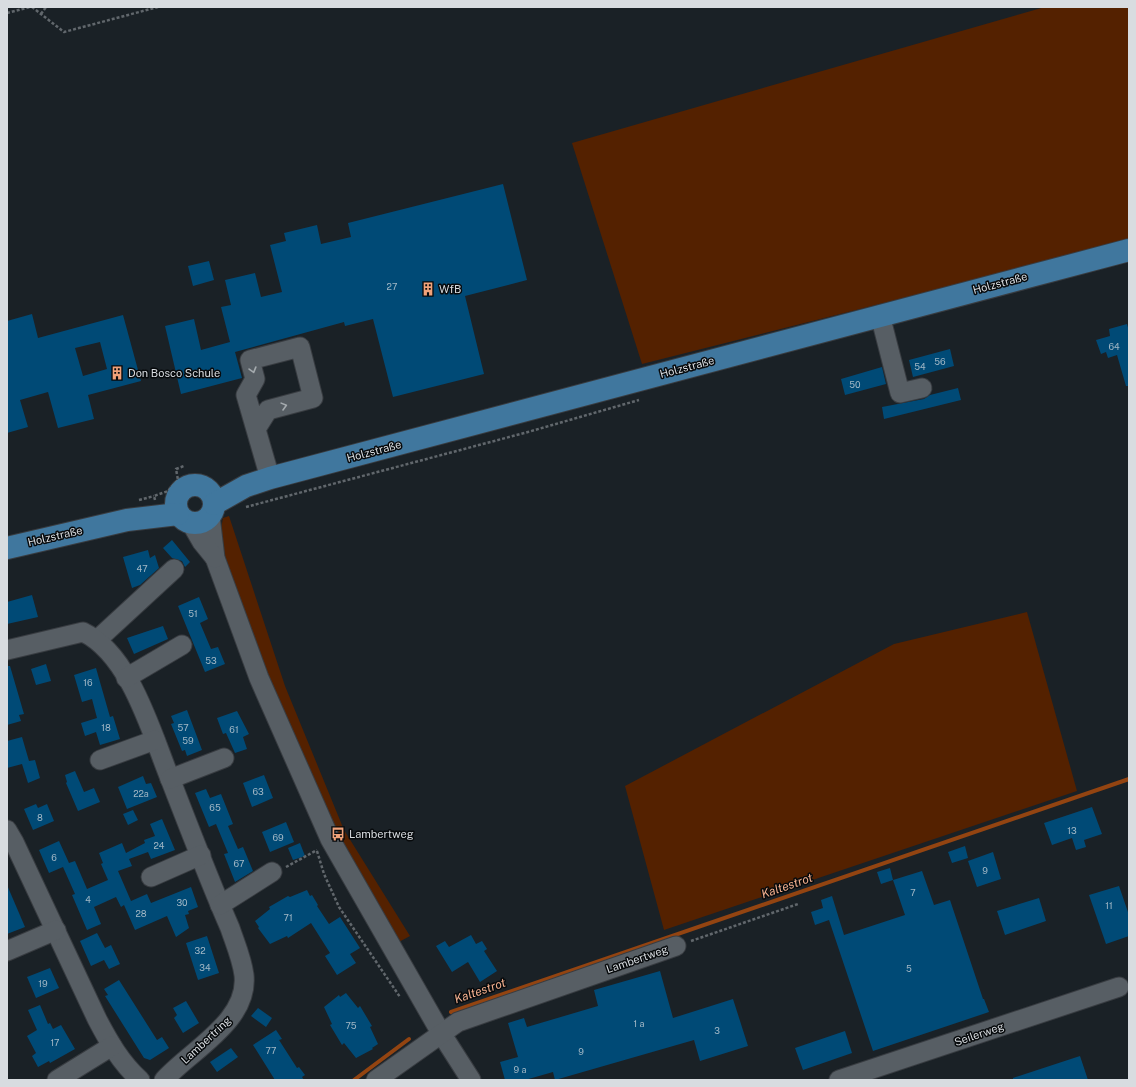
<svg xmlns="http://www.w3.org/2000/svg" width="1136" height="1087" font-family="'Public Sans',sans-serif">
<rect width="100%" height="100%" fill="#1a2126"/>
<g fill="#542100">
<path d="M 1045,7 L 1129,7 L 1129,241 L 642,364 L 572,143 Z"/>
<path d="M 229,516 L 285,686 L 344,830 L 410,936 L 397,943 L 334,834 L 273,690 L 219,540 L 223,518 Z"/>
<path d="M 1027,612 L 1077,791 L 664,930 L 625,786 L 894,644 Z"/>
</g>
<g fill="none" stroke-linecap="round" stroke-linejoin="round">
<g stroke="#934411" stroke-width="4">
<path d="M 451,1012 L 1129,779"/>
<path d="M 354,1080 L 409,1039"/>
</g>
</g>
<g fill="#004a76" fill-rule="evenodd">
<path d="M 503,184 L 527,280 L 465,296 L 484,374 L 393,397 L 373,319 L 345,326 L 344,322 L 235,352 L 242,378 L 181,394 L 165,326 L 194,319 L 201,350 L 230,342 L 221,307 L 231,305 L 225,280 L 255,273 L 261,297 L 282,292 L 270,245 L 286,241 L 284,233 L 317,225 L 321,244 L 351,237 L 348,223 Z"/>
<path d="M 209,261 L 214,280 L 193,286 L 188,266 Z"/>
<path d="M 32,314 L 38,338 L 123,315 L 141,381 L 88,395 L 94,419 L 58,428 L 48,392 L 20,400 L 28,427 L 7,433 L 7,321 ZM 100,342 L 107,369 L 83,376 L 75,348 Z"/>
<path d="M 1127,324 L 1129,331 L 1129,386 L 1126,386 L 1117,355 L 1108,358 L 1106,352 L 1101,354 L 1096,340 L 1110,336 L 1109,329 Z"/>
<path d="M 950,349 L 954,366 L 913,377 L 909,360 Z"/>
<path d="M 882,367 L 886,384 L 845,395 L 841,379 Z"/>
<path d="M 958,388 L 961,400 L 884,419 L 882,407 L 924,399 L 930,395 Z"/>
<path d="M 172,540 L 190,562 L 185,567 L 182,561 L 172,558 L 163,548 Z"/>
<path d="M 148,550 L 150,558 L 155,555 L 159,568 L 140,585 L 132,588 L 123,557 Z"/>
<path d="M 32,595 L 38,617 L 7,624 L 7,602 Z"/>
<path d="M 199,597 L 208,619 L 200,623 L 211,649 L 218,647 L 225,664 L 205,672 L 178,606 Z"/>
<path d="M 163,626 L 168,639 L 134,654 L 127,638 Z"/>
<path d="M 46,664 L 51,681 L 36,685 L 31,669 Z"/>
<path d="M 7,666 L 10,666 L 24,714 L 19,715 L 21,721 L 7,725 Z"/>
<path d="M 96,668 L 110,717 L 113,716 L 120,739 L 100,745 L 96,732 L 85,736 L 81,723 L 97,718 L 92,699 L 82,702 L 74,675 Z"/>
<path d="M 187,710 L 202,750 L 187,756 L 185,750 L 182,751 L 171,724 L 174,723 L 171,716 Z"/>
<path d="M 237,711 L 249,734 L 243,737 L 247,749 L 235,753 L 226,733 L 223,734 L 217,718 Z"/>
<path d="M 22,737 L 29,761 L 35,760 L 40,778 L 28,783 L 22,764 L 7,768 L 7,741 Z"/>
<path d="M 75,771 L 84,792 L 94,788 L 100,802 L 78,811 L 66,783 L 67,782 L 65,775 Z"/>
<path d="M 264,775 L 273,798 L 252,807 L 243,783 Z"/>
<path d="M 143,776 L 146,784 L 151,783 L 157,797 L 127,809 L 118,787 Z"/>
<path d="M 206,789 L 210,798 L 221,794 L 233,824 L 228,826 L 238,849 L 243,847 L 253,871 L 235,882 L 224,854 L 228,853 L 216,824 L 209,827 L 195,793 Z"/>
<path d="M 36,804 L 38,808 L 47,804 L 54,821 L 33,830 L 24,809 Z"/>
<path d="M 1092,807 L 1102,834 L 1084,840 L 1086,847 L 1076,850 L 1072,838 L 1052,845 L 1044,823 Z"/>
<path d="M 133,810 L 138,820 L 128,825 L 123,814 Z"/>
<path d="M 162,819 L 175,850 L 151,859 L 148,852 L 129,859 L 132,866 L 118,871 L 131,901 L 147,894 L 151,903 L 191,887 L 198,907 L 188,911 L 189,914 L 185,915 L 189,928 L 176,937 L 167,916 L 135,930 L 124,905 L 121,907 L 116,897 L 94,907 L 101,924 L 87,930 L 72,895 L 75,894 L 63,867 L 49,873 L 39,850 L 59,841 L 69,863 L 75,861 L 87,889 L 108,880 L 101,864 L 103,863 L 99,853 L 122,843 L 126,853 L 145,843 L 144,840 L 155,836 L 150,824 Z"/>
<path d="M 286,822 L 294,842 L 270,852 L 262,832 Z"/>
<path d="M 300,843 L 305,856 L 293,860 L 288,848 Z"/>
<path d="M 965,846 L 968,858 L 952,863 L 948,852 Z"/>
<path d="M 993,852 L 1001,879 L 977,887 L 968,861 Z"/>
<path d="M 890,868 L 893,880 L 881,884 L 877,872 Z"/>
<path d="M 922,871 L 934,905 L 950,900 L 983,999 L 984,999 L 989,1012 L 873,1051 L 829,920 L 815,925 L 811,912 L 823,908 L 821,900 L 832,896 L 844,935 L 905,915 L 893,880 Z"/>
<path d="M 7,885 L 25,927 L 7,934 Z"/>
<path d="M 1119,886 L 1129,915 L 1129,936 L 1106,944 L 1089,895 Z"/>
<path d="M 307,890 L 310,896 L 312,895 L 318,905 L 317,906 L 329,924 L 340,917 L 360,948 L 350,954 L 356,963 L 337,975 L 325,956 L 330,953 L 311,923 L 288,938 L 287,936 L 270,944 L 258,928 L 259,927 L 255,921 L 270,909 L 269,907 L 288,896 L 290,897 Z"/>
<path d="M 1039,898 L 1046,921 L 1005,935 L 997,911 Z"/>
<path d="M 97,933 L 105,948 L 111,945 L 120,964 L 109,969 L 104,960 L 91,966 L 80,941 Z"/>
<path d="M 471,935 L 476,944 L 482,941 L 487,949 L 484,951 L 497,971 L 480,982 L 468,962 L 452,972 L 436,946 L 445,941 L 449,947 Z"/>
<path d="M 207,936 L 219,973 L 198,980 L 186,943 Z"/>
<path d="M 50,968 L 59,988 L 36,998 L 27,977 Z"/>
<path d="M 660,971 L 673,1018 L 733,999 L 748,1046 L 700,1061 L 694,1040 L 555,1080 L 553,1072 L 525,1080 L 505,1080 L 500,1062 L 518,1057 L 508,1023 L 524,1018 L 527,1027 L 598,1006 L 594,990 Z"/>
<path d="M 119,980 L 157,1040 L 162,1037 L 169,1048 L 150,1060 L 144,1058 L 105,996 L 108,995 L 104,989 Z"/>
<path d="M 346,993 L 358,1008 L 360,1006 L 372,1026 L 370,1027 L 378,1044 L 372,1048 L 373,1049 L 356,1058 L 344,1043 L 342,1045 L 330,1025 L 332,1024 L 324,1007 L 339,995 L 340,997 Z"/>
<path d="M 186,1001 L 199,1023 L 183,1033 L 174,1018 L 177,1015 L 173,1008 Z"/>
<path d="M 40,1005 L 48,1024 L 50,1023 L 53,1029 L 61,1025 L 75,1049 L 50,1063 L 49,1061 L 38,1067 L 32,1056 L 36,1053 L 27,1036 L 37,1030 L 28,1010 Z"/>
<path d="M 258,1008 L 272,1018 L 266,1027 L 251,1016 Z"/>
<path d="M 276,1030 L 282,1039 L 279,1040 L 297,1068 L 299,1067 L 305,1075 L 302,1077 L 304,1080 L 275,1080 L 253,1045 Z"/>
<path d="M 845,1031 L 852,1053 L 803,1070 L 795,1048 Z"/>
<path d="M 231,1048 L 238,1057 L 217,1072 L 210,1062 Z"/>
<path d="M 1080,1056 L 1088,1080 L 1013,1080 L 1013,1078 Z"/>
</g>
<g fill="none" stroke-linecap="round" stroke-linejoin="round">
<g stroke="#383c41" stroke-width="21">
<g id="minor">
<path d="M 880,315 L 900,393 L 922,388"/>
<path d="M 256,429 L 268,410 L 313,398 L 300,347 L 250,360 L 255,379 L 246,395 L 270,478"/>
<path d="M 210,516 L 215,558 L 259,678 L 330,839 L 441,1033 L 471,1080"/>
<path d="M 191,523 L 202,542 L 215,558"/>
<path d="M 97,640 L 174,569"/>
<path d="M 7,650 L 83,632 C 131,655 152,735 171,781 C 190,830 209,880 230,928 C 235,943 242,959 244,975 C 249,1021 191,1050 164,1080"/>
<path d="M 126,678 L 182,645"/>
<path d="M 100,760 L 155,740"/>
<path d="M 170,779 L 224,758"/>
<path d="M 7,830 L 14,842 L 97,1019 C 109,1042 121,1063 140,1080"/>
<path d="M 151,877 L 201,855"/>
<path d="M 220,905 L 272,872"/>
<path d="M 7,951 L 56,930"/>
<path d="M 57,1080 L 112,1046"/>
<path d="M 376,1080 L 458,1022 L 676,946"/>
<path d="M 839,1080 L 1119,987"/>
</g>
</g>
<g stroke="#383c41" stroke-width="24">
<g id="major">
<circle cx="195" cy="504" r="19"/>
<path d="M 214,504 L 246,486 L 270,478 L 1129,250"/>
<path d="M 7,548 L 127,520 L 178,514"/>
</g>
</g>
<g stroke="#61676c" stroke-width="2.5" stroke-dasharray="3 2" stroke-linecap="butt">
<path d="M 32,7 L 64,32 L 158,7"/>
<path d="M 7,13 L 30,7"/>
<path d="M 41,14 L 46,7"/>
<path d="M 139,500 L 154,496"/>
<path d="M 155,500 L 154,496 L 168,491 L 178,480 L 176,469 L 184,466"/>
<path d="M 246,507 L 528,432 L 639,400"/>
<path d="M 317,851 L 324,874 L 339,907 L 400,997"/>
<path d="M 286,867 L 317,850"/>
<path d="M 691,941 L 798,904"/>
</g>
<use href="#minor" stroke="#575e64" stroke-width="19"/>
<use href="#major" stroke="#40779e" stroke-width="22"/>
</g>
<defs><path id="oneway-chevron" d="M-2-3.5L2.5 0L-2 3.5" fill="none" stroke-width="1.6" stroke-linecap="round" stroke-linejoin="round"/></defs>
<g stroke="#a4aaae">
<use href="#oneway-chevron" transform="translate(253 370) rotate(74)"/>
<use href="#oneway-chevron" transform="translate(284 406) rotate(-15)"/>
</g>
<defs>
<g id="building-bare" transform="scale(1.08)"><path d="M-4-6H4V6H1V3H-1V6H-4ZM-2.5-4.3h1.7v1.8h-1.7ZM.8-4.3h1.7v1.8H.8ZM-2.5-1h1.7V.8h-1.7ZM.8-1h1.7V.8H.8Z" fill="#f0a27a" stroke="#070a0c" stroke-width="2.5" paint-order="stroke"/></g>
<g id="bus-bare" transform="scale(1.08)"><path d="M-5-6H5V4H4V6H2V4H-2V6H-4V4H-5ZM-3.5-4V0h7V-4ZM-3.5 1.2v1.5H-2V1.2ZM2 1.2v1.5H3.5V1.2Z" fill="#f0a27a" stroke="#070a0c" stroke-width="2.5" paint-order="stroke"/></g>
</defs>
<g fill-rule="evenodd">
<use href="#building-bare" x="428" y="289"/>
<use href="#building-bare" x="117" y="373"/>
<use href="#bus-bare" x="338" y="834"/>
</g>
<g text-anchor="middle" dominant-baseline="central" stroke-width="3" stroke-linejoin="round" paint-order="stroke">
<g font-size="9" fill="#a2b8c6">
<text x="392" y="286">27</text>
<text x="1114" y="346">64</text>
<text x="940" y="361">56</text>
<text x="920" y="366">54</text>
<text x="855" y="384">50</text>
<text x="142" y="568">47</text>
<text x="193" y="613">51</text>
<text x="211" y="660">53</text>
<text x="88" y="682">16</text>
<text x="106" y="727">18</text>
<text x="183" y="727">57</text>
<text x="234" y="729">61</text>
<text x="188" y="740">59</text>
<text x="258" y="791">63</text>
<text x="141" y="793">22a</text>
<text x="215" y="807">65</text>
<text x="40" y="817">8</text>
<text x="1072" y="830">13</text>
<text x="278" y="837">69</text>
<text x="159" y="845">24</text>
<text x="54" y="857">6</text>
<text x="239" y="863">67</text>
<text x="985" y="870">9</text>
<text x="913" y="892">7</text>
<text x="88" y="899">4</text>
<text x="182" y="902">30</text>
<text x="1109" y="905">11</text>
<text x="141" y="913">28</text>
<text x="288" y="917">71</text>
<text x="200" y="950">32</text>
<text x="205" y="967">34</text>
<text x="909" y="968">5</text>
<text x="43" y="983">19</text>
<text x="639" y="1023">1 a</text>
<text x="351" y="1025">75</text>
<text x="717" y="1030">3</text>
<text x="55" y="1042">17</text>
<text x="271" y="1050">77</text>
<text x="581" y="1051">9</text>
<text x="520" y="1069">9 a</text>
</g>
<g font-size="11" fill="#d8dce0" stroke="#070a0c">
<text transform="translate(1000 283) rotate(-15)">Holzstraße</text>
<text transform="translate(687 367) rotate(-15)">Holzstraße</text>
<text transform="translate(374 451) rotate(-15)">Holzstraße</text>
<text transform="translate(55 536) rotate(-13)">Holzstraße</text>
<text transform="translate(637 959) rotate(-19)">Lambertweg</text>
<text transform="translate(979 1034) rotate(-19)">Seilerweg</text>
<text transform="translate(206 1040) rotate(-43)">Lambertring</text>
</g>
<g font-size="11" fill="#d8dce0" stroke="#070a0c" text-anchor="start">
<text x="439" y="289">WfB</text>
<text x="128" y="373">Don Bosco Schule</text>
<text x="349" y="834">Lambertweg</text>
</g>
<g font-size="12" font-style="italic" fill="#f2af8e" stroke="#070a0c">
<text transform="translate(787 886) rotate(-19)">Kaltestrot</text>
<text transform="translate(480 991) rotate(-19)">Kaltestrot</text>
</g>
</g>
<rect width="1136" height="1087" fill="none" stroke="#d8dce0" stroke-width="16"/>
</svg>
